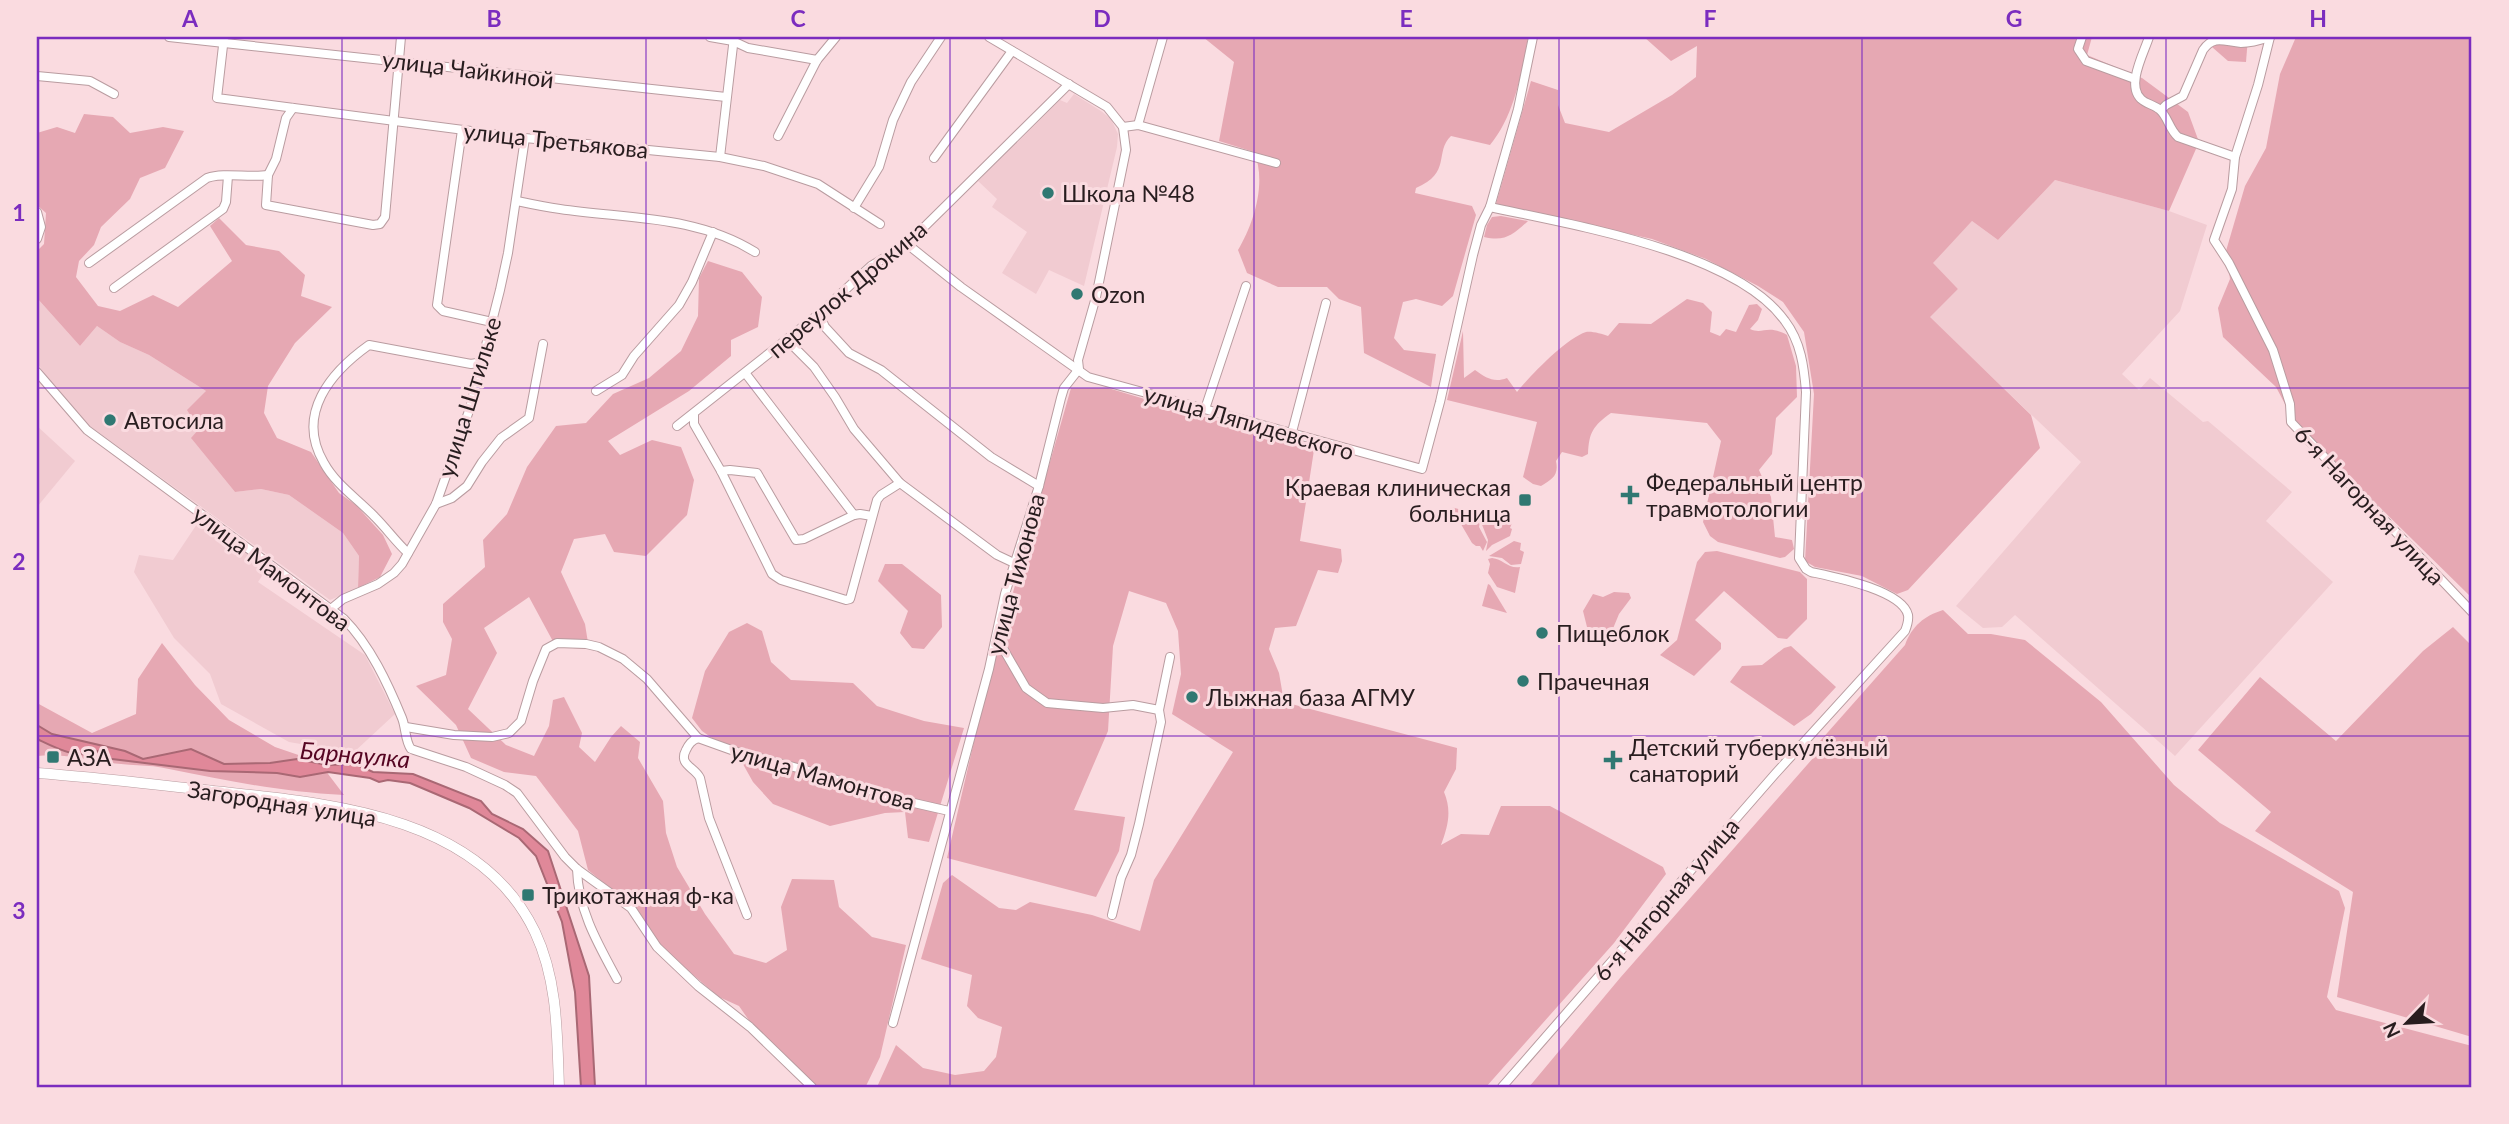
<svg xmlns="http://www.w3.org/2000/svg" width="2509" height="1124" font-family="Lato,sans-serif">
<rect width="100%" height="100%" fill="#fadbe0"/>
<g fill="#f1cbd1">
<path d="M 1074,94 L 1101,111 L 1111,119 L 1118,134 L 1117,147 L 1084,286 L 1049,270 L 1036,294 L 1002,273 L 1027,232 L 992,207 L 997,199 L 978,181 L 1060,100 L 1067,103 Z"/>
<path d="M 2055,180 L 2169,211 L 2207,225 L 2180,311 L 2122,374 L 2139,390 L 2150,378 L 2203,422 L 2208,421 L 2292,492 L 2266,521 L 2333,582 L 2175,756 L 2015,615 L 2002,627 L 1983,628 L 1956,606 L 2081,462 L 1929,317 L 1958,289 L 1932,263 L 1972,221 L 1998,240 Z"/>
<path d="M 37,298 L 80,346 L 97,326 L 120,342 L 149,355 L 206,391 L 199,429 L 192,439 L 235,492 L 261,489 L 289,495 L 343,533 L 359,556 L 358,588 L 330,600 L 76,416 L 37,363 Z"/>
<path d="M 37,426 L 75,461 L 37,507 Z"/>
<path d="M 199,521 L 268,567 L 258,582 L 365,655 L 395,714 L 353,753 L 289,742 L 221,704 L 210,674 L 174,638 L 134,572 L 139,555 L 173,560 Z"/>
</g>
<g fill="#e6a8b3">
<path d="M 1203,37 L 1528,37 C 1522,73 1514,116 1490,145 L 1451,136 C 1434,152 1452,173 1416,188 L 1415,193 L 1472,206 L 1476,215 L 1453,296 L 1442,306 L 1416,299 L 1403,302 L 1394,338 L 1404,350 L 1436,354 L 1431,387 L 1364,353 L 1361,307 L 1339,299 L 1327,287 L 1278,287 L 1247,273 L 1238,250 C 1254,223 1267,182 1254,152 L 1219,141 L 1234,62 Z"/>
<path d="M 1644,37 L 2092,37 L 2087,55 L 2142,78 L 2188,112 L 2199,142 L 2169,211 L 2055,180 L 1998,240 L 1972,221 L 1933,263 L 1958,289 L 1930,317 L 2031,415 L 2040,448 L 1908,590 L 1897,594 L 1862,576 L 1815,567 L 1805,561 L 1814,394 L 1804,332 L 1783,302 L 1758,286 L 1706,259 L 1652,239 L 1496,204 L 1531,81 L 1558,90 L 1558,105 L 1565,123 L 1609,132 L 1672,95 L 1696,77 L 1697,46 L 1671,61 Z"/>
<path d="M 2213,37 L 2248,37 L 2246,62 L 2228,61 L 2212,47 Z"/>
<path d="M 2296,37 L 2472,37 L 2472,598 L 2296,425 L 2276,387 L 2223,337 L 2218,308 L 2230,279 L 2226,251 L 2245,186 L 2266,148 L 2280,74 Z"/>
<path d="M 84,114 L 113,117 L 130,133 L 163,127 L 184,131 L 165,168 L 140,178 L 130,199 L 101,227 L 94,245 L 79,261 L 76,277 L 98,306 L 120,311 L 153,295 L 178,307 L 232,261 L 210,226 L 219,218 L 246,245 L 279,251 L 305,275 L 301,296 L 332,307 L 295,343 L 268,386 L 264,413 L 277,438 L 311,452 L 339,493 L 356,505 L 383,535 L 392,554 L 380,577 L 358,588 L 359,556 L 343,533 L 289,495 L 261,489 L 235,492 L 191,438 L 199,429 L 187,410 L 206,391 L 149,355 L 120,342 L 97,326 L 80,346 L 37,298 L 37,251 L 44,244 L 46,213 L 37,205 L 37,176 L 39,174 L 37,133 L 57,127 L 75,133 Z"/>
<path d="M 1501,216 L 1528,221 C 1513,235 1505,242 1484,237 L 1487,225 L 1492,217 Z"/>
<path d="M 708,261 L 742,272 L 762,297 L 758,327 L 731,340 L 731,356 L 689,391 L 608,441 L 620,455 L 652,440 L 681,447 L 694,480 L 687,515 L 646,556 L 614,552 L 605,534 L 574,539 L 561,572 L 585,624 L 589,649 L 556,647 L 529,597 L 484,628 L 497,653 L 468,709 L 506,745 L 534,756 L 549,726 L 553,700 L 564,697 L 582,733 L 579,747 L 595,762 L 611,737 L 621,726 L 640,742 L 638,758 L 663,801 L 666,833 L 677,867 L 705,914 L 734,954 L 766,963 L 787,950 L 781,907 L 792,879 L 834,880 L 839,907 L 872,937 L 906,945 L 880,1057 L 866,1086 L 863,1087 L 817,1087 L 753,1026 L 739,1006 L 719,997 L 658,945 L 632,906 L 588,870 L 578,831 L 536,776 L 504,772 L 471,758 L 456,725 L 416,686 L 446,675 L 452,639 L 443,622 L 443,604 L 485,567 L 483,540 L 507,514 L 527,467 L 556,426 L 586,423 L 613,394 L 649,378 L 681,351 L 698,316 L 699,278 Z"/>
<path d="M 1687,299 L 1703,303 L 1712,312 L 1710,332 L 1720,336 L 1726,329 L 1736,332 L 1749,305 L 1757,304 L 1762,309 L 1758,320 L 1750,329 C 1763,335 1767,324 1787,335 L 1796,366 L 1797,397 L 1776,418 L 1772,454 L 1759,470 L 1771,497 L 1775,537 L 1792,540 L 1794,549 L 1785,557 L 1780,558 L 1718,542 L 1710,536 L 1703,522 L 1721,441 L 1707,423 L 1611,413 C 1593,426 1589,432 1588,454 L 1582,457 L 1562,452 L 1556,461 C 1559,476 1552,479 1541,486 L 1533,484 L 1523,477 L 1537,422 L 1447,400 L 1463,331 L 1464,378 L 1475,370 C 1486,378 1494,383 1507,378 L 1517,392 C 1531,375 1565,339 1586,332 C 1592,331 1602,334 1608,336 L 1619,323 L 1651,324 Z"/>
<path d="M 1071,388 L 1108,388 L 1314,450 L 1300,541 L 1341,549 L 1342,561 L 1338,573 L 1318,570 L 1296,626 L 1275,628 L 1269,649 L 1279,673 L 1284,702 L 1457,748 L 1456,769 L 1444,792 C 1452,811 1448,826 1441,845 L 1461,834 L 1489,835 L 1501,806 L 1550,806 L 1663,867 L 1666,874 L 1614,943 L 1486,1087 L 877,1087 L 896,1045 L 923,1068 L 955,1075 L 984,1071 L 996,1057 L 1002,1027 L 978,1018 L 967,1006 L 972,975 L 921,959 L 943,883 L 952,875 L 999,908 L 1016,910 L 1030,902 L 1092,915 L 1140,931 L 1154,880 L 1233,752 L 1172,714 L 1181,674 L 1178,631 L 1166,603 L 1129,591 L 1113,646 L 1108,731 L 1074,810 L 1125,817 L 1119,851 L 1096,897 L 947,858 L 989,677 Z"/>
<path d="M 1451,507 L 1481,515 L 1479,527 L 1487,542 L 1483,551 L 1480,546 L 1476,546 L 1472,543 Z"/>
<path d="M 1486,517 L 1512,523 L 1510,528 L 1512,529 L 1510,536 L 1492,545 L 1486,551 L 1488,540 L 1481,522 L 1483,517 Z"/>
<path d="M 1514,541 L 1521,543 L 1520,550 L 1524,552 L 1521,564 L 1511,565 L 1502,558 L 1489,556 Z"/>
<path d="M 1717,551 L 1800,572 L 1807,579 L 1807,619 L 1787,639 L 1778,638 L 1724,591 L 1695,620 L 1721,643 L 1721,649 L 1694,676 L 1660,655 L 1677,640 L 1697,562 L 1705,552 Z"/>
<path d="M 1492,558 C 1503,559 1508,569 1520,567 L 1515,593 L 1497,587 L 1488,573 L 1490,564 L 1488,559 Z"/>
<path d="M 885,564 L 902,564 L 941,595 L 942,627 L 924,649 L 912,648 L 900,633 L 908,611 L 878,581 Z"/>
<path d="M 1488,584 L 1490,585 L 1507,613 L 1482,606 Z"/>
<path d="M 1614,592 L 1629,593 L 1631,598 L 1619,614 L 1612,631 L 1598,642 L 1588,631 L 1583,611 L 1593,594 L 1603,597 Z"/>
<path d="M 1943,610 L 1968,634 L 1991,634 L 2025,640 L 2101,702 L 2174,785 L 2220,823 L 2339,891 L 2345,908 L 2327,997 L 2336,1010 L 2472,1046 L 2472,1087 L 1529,1087 L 1620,978 L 1814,757 L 1813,749 L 1905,645 C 1912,626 1924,616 1943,610 Z"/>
<path d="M 747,623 L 762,631 L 771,662 L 791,680 L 853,683 L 877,706 L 924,721 L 964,728 L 929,842 L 908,838 L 905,812 L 885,813 L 830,826 L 773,804 L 753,782 L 739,757 L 702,731 L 692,718 L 705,671 L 729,632 Z"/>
<path d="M 2453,627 L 2472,646 L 2472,1037 L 2337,997 L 2353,892 L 2255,831 L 2271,812 L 2198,750 L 2260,677 L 2336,741 L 2423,651 Z"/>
<path d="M 162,643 L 195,685 L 229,720 L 275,747 L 319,762 L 344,795 C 281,792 230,781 169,769 C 149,764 126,766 105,762 C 82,759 61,753 37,756 L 37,703 L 92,733 L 136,714 L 138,679 Z"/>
<path d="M 1791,646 L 1836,687 L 1811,714 L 1794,726 L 1730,682 L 1742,666 L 1762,665 L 1784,648 Z"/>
</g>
<path fill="#e08899" stroke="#a96874" stroke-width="2" d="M 37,725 L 52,734 L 125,751 L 143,759 L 191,749 L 224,764 L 270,763 L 297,759 L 327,765 L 355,764 L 373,772 L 413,774 L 481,801 L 492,814 L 523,829 L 548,851 L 589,976 L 595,1087 L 581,1087 L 575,992 L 562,922 L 536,856 L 519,838 L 469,808 L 410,783 L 388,780 L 379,782 L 370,778 L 328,772 L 300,777 L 277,773 L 210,771 L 104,758 L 98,751 C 77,760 56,748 37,739 Z"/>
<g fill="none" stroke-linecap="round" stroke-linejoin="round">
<g stroke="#b99ca0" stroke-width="10">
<g id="minor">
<path d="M 169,37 L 726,97"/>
<path d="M 224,37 L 217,98 L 525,138 L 720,157 L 764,166 L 818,184 L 880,224"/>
<path d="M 710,37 L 733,41 L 748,48 L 817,60"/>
<path d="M 2082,37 L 2078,49 L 2086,61 L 2135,79"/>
<path d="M 2149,37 C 2144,53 2126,85 2141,99 C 2146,104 2155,105 2160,110 C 2168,117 2169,129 2178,137 L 2235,157"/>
<path d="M 2270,37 L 2258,85 L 2235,157 L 2232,189 L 2214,240 L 2229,263 L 2273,350 L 2290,404 L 2291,422 L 2472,612"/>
<path d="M 37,76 L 90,81 L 114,94"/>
<path d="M 293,108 L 286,118 L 276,159 L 268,175 L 266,205 L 373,225 L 380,224 L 385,217 L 401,37"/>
<path d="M 2161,110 L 2166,105 L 2183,96 L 2203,50 C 2214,34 2225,42 2241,43 C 2251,43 2261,40 2270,37"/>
<path d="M 1138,125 L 1163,37"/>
<path d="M 1123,127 L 1138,125 L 1276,163"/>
<path d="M 462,130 L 437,305 L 443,311 L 492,322"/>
<path d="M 778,136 L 817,60 L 836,37"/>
<path d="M 720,157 L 734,37"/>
<path d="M 934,158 L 1012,51"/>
<path d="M 517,201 C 531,204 545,207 560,209 C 627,219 696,215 755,252"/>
<path d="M 1490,207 C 1572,225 1735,251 1785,321 C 1801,342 1804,367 1806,392 L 1799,558 L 1806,569 L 1811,572 C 1834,577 1902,590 1908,615 C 1909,621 1907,626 1905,631 L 1775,774 L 1502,1087"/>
<path d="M 854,208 L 879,167 L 893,120 L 911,82 L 941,37"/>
<path d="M 37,212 L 41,227 L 37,239"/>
<path d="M 907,244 L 961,287 L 1088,377 L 1422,469 L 1440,402 L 1473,255 L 1481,225 L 1490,207 L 1518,109 L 1533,37"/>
<path d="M 89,263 L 207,178 C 225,172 248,178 268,175"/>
<path d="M 114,288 L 223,209 L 226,202 L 228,176"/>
<path d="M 819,314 L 825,327 L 849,353 L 881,370 L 991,457 L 1039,486"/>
<path d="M 787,340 L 814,367 L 835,397 L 854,429 L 900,483 L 997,555 L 1014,563"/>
<path d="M 37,372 L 87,430 L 344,619 C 370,645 388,684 402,718 C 406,728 405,741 411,749 L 466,767 L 505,785 L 517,793 L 565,857 L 577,869 L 631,908 L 657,947 L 698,986 L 750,1027 L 812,1087"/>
<path d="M 746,374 L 854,515 L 860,514 L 872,516"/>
<path d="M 596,391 L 622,375 L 634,356 L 679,305 L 692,282 L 713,232"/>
<path d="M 1205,409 L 1246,286"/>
<path d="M 694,415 L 694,424 L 721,471 L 772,574 L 781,580 L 846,600 L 850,599 L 877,500 L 881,495 L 900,483"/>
<path d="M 677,426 L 819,314 L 871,266 L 907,244 L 1069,84"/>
<path d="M 1292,432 L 1326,303"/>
<path d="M 721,471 L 730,470 L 757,473 L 796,540 L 804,539 L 854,515"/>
<path d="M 436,504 L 452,498 L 467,486 L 482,462 L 501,438 L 529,418 L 543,344"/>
<path d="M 408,553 C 396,542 387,529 375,517 C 358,499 336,485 324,463 C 295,414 331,372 369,345 L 471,364 L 482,362"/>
<path d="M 332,608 L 343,599 L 378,584 L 394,573 L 402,564 L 436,504 L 470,408 L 500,290 L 508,253 L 525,138"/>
<path d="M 997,638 L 1026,688 L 1047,703 L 1103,708 L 1133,705 L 1159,710"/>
<path d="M 406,727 L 454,735 L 492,737 L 509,733 L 521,721 L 533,681 L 546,649 L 557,643 L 586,644 L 599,647 L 623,659 L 647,679 L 698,738 L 737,752 L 805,770 L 901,800 L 949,811"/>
<path d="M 698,738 C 691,741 689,744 686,750 C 678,765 695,767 700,778 L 709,818 L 747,915"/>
<path d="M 577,869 C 578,910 598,944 617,979"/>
<path d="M 1112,915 L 1121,878 L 1131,855 L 1139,824 L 1161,722 L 1159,710 L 1170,657"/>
<path d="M 893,1023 L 989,669 L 1005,594 L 1039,486 L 1061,398 L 1064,388 L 1079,369 L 1078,360 L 1096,297 L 1126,150 L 1123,127 L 1107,107 L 989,37"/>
</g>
</g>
<g stroke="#b99ca0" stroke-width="11">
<path id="major" d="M 37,773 C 93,777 149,784 205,790 C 321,803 477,811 535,932 C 558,981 557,1034 559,1087"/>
</g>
<use href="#minor" stroke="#fff" stroke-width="8"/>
<use href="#major" stroke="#fff" stroke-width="10"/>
</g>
<path fill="none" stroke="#7b2cbf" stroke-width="2" stroke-opacity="0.55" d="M 342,37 L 342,1087M 646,37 L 646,1087M 950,37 L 950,1087M 1254,37 L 1254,1087M 1559,37 L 1559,1087M 1862,37 L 1862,1087M 2166,37 L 2166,1087M 37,388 L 2472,388M 37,736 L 2472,736"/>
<g fill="#307872" stroke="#fadbe0" stroke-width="2.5">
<circle cx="1048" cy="193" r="7"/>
<circle cx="1077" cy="294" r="7"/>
<circle cx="110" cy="420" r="7"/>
<path d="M1626.5 484.5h7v7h7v7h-7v7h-7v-7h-7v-7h7z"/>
<rect x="1518" y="493" width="14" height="14" rx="3.5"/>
<circle cx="1542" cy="633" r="7"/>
<circle cx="1523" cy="681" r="7"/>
<circle cx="1192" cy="697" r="7"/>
<rect x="46" y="750" width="14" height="14" rx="3.5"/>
<path d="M1609.5 749.5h7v7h7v7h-7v7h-7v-7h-7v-7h7z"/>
<rect x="521" y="888" width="14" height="14" rx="3.5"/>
</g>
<g text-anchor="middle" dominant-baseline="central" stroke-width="6" stroke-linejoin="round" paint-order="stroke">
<g font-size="23" fill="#281d1f" stroke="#fadbe0">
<text transform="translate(468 69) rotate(7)">улица Чайкиной</text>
<text transform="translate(556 140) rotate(6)">улица Третьякова</text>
<text transform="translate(847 289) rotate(-40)">переулок Дрокина</text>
<text transform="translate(469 397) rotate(-73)">улица Штильке</text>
<text transform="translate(1249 422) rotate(16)">улица Ляпидевского</text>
<text transform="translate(2370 505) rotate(47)">6-я Нагорная улица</text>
<text transform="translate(272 568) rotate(37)">улица Мамонтова</text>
<text transform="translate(1015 574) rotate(-75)">улица Тихонова</text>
<text transform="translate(823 776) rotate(16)">улица Мамонтова</text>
<text transform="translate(282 803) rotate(9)">Загородная улица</text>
<text transform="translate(1666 899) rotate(-49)">6-я Нагорная улица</text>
</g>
<g font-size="23" fill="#281d1f" stroke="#fadbe0" text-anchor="start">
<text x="1062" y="193">Школа №48</text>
<text x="1091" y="294">Ozon</text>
<text x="124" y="420">Автосила</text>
<text x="1646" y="482">Федеральный центр<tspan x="1646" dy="26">травмотологии</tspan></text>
<text x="1511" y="487" text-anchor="end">Краевая клиническая<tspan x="1511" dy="26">больница</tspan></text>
<text x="1556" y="633">Пищеблок</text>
<text x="1537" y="681">Прачечная</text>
<text x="1206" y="697">Лыжная база АГМУ</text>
<text x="1629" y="747">Детский туберкулёзный<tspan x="1629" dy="26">санаторий</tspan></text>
<text x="67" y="757">АЗА</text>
<text x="542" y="895">Трикотажная ф-ка</text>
</g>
<g font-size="24" font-style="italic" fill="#560522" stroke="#fadbe0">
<text transform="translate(355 754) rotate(5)">Барнаулка</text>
</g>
</g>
<rect width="2509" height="1124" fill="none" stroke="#fadbe0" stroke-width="77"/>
<g transform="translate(2407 1023) rotate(245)" stroke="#fadbe0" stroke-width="5" paint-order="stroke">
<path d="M0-5L12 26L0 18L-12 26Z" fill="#281d1f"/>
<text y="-10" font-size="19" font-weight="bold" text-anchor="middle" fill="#281d1f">N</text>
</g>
<rect x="38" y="38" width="2432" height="1048" fill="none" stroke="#7b2cbf" stroke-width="2.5"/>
<g font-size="23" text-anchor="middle" font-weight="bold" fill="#7b2cbf">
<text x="190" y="27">A</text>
<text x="494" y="27">B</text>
<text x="798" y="27">C</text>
<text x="1102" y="27">D</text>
<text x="1406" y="27">E</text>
<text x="1710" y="27">F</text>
<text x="2014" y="27">G</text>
<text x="2318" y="27">H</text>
<text x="19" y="221">1</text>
<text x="19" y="570">2</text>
<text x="19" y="919">3</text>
</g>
</svg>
